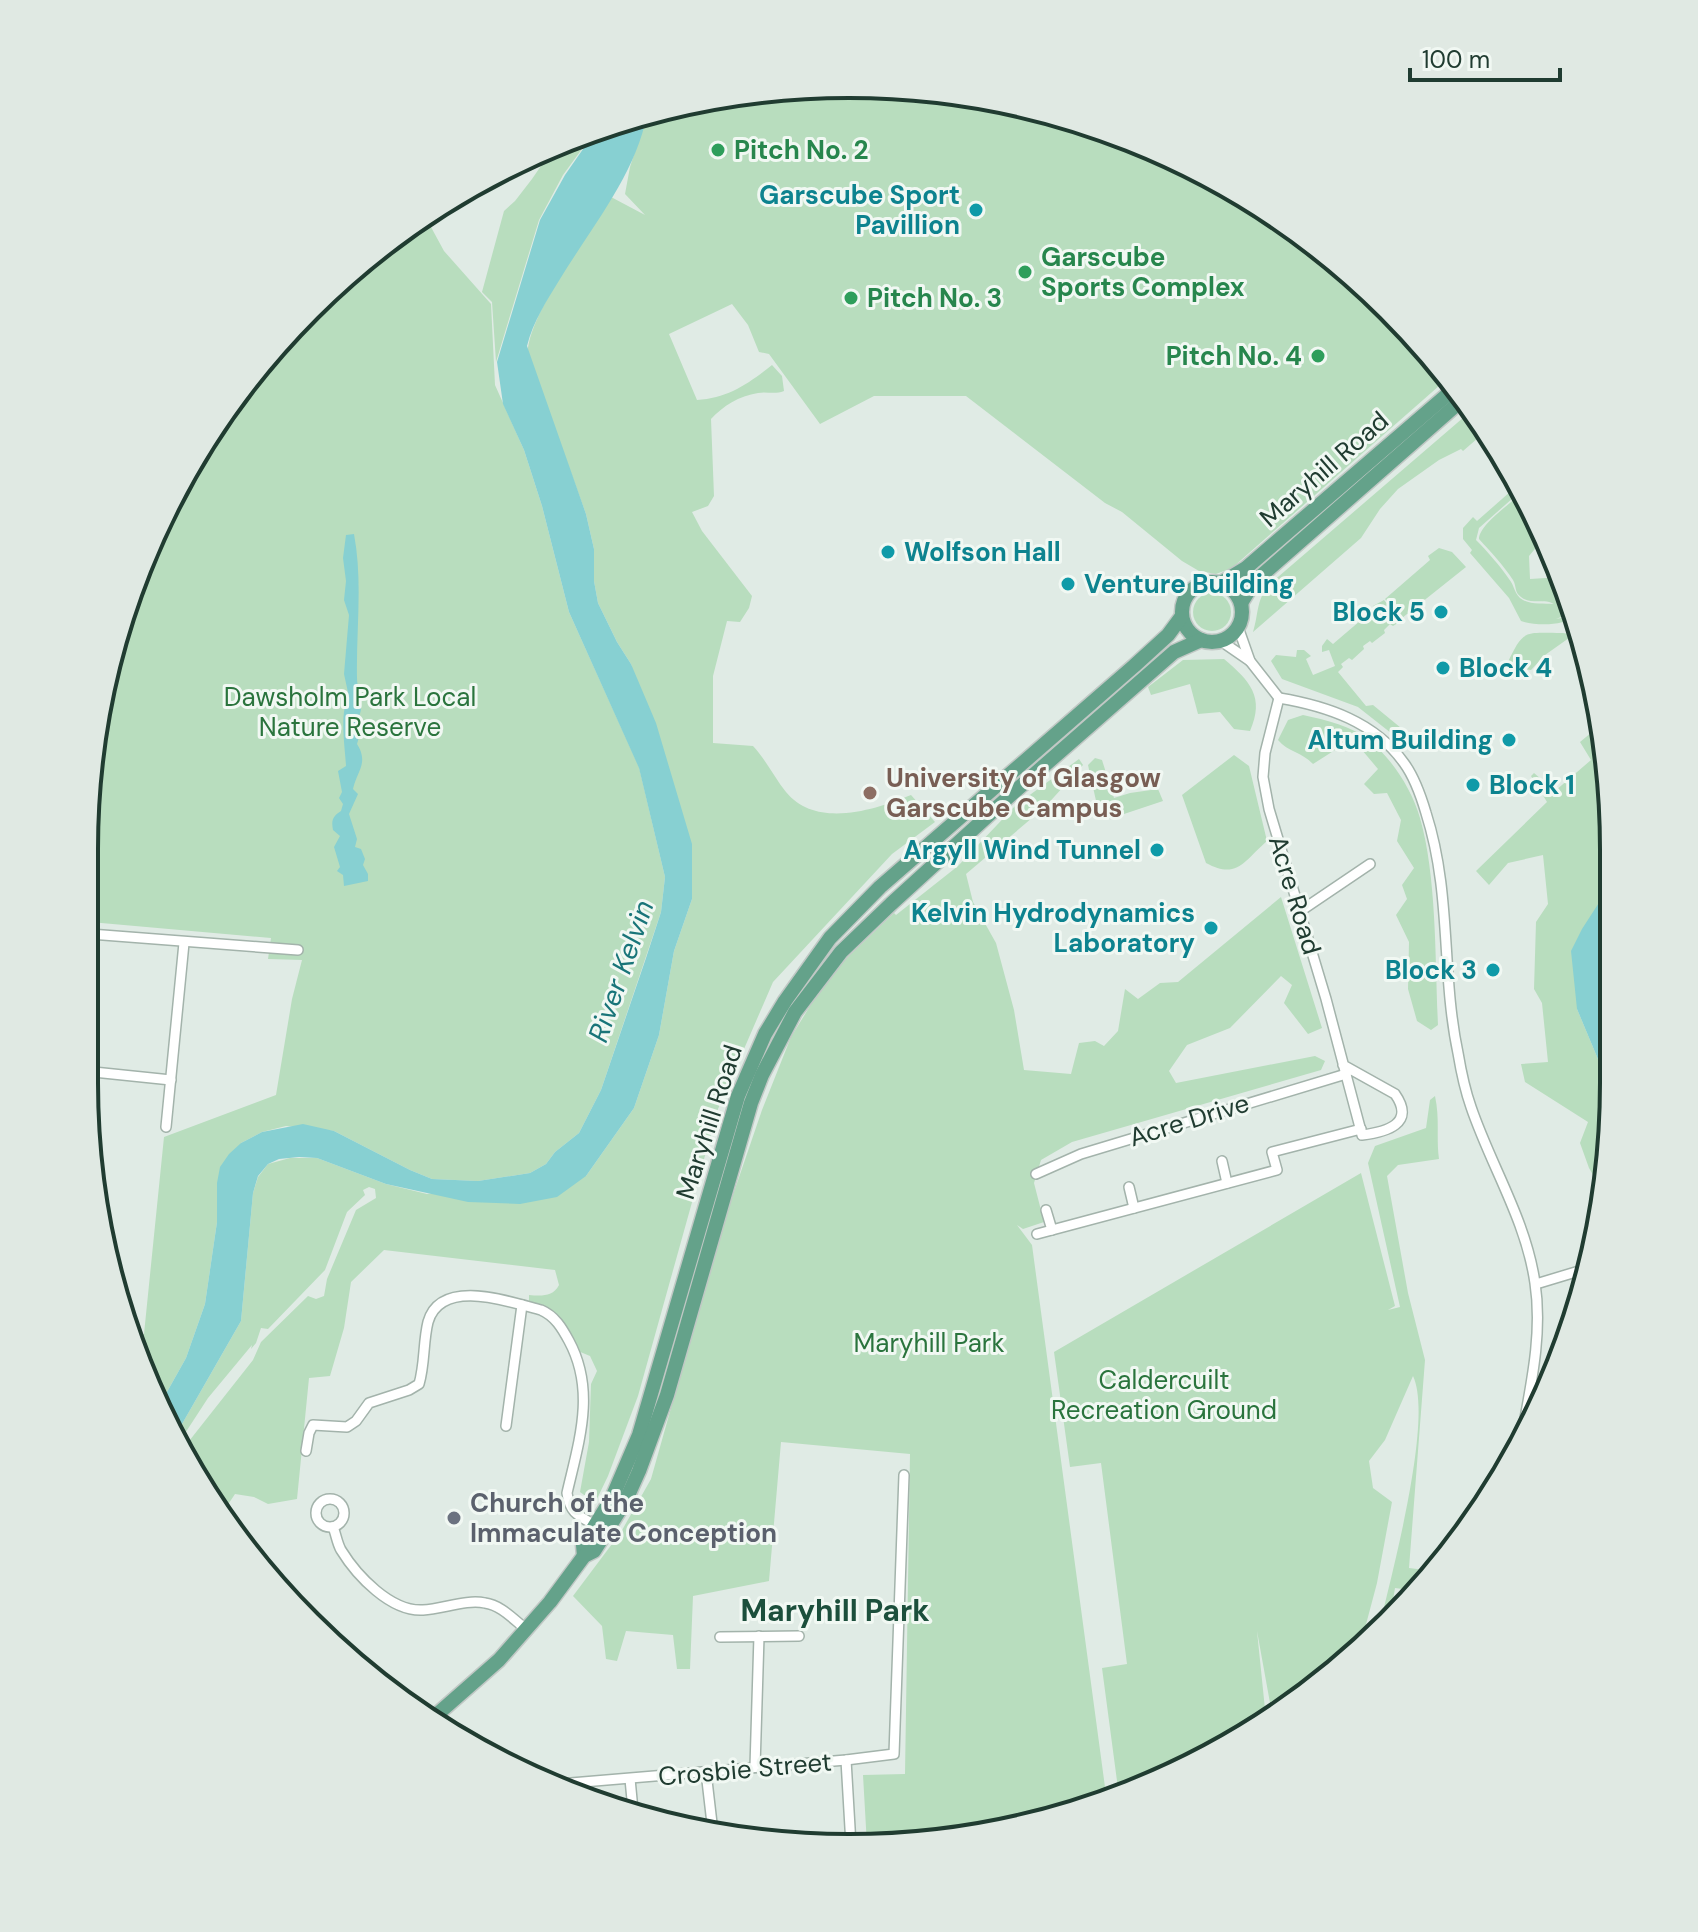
<svg xmlns="http://www.w3.org/2000/svg" width="1698" height="1932" font-family="'DM Sans',sans-serif">
<rect width="100%" height="100%" fill="#e0ebe5"/>
<g fill="#b8ddbe">
<path d="M 899,86 L 1047,110 L 1188,163 L 1315,242 L 1424,345 L 1448,378 L 1232,568 L 1216,574 L 1199,571 L 1182,561 L 1122,512 L 1105,503 L 966,396 L 874,396 L 820,424 L 769,354 L 759,352 L 748,325 L 732,304 L 669,334 L 697,400 C 728,398 748,384 772,365 L 782,376 L 784,391 C 774,395 767,391 758,393 C 739,396 723,406 711,419 L 714,496 L 708,506 L 692,512 L 702,531 L 752,596 L 749,608 L 740,622 L 727,621 L 713,676 L 713,743 L 753,746 C 766,760 774,777 786,792 C 816,829 875,810 911,795 L 935,822 L 892,854 L 773,982 L 718,1109 L 638,1396 L 608,1476 L 595,1503 L 580,1492 L 589,1442 L 591,1384 L 597,1371 L 590,1356 L 578,1351 C 564,1323 560,1313 529,1301 L 529,1295 C 541,1296 553,1297 559,1285 L 555,1270 L 384,1250 L 351,1282 L 344,1328 L 330,1376 L 309,1378 L 297,1499 L 268,1504 L 254,1497 L 235,1494 L 223,1512 L 182,1450 L 253,1360 L 261,1342 L 308,1296 L 316,1299 L 324,1296 L 327,1279 L 356,1210 L 376,1198 L 375,1189 L 369,1187 L 363,1190 L 365,1195 L 347,1212 L 325,1270 L 268,1329 L 261,1328 L 256,1343 L 251,1349 L 252,1345 L 208,1398 L 178,1444 L 174,1438 L 241,1321 L 253,1193 L 258,1177 L 268,1164 L 290,1158 L 317,1158 L 386,1184 L 427,1194 L 586,1176 L 634,1108 L 659,1035 L 674,951 L 692,899 L 631,664 L 617,642 L 598,603 L 594,581 L 594,549 L 586,514 L 528,355 C 524,322 591,228 611,197 L 645,215 L 625,194 L 630,167 L 647,114 L 750,90 Z"/>
<path d="M 598,127 L 563,175 L 539,220 L 496,362 L 492,302 L 482,292 L 504,211 L 515,201 L 532,179 L 545,160 L 548,150 Z"/>
<path d="M 425,216 L 444,251 L 491,304 L 495,385 L 524,450 L 542,506 L 569,612 L 639,767 L 665,877 L 661,912 L 601,1090 L 579,1133 L 555,1152 L 546,1164 L 530,1173 L 478,1181 L 432,1179 L 410,1170 L 334,1131 L 286,1126 L 262,1132 L 241,1143 L 217,1222 L 205,1304 L 186,1358 L 158,1408 L 130,1335 L 144,1334 L 164,1137 L 276,1095 L 292,999 L 302,960 L 268,959 L 271,938 L 90,922 L 99,700 L 186,467 L 345,274 Z"/>
<path d="M 1471,411 L 1486,431 L 1463,451 L 1461,449 L 1439,460 L 1398,489 L 1380,509 L 1361,538 L 1253,632 C 1259,613 1256,598 1271,583 Z"/>
<path d="M 1519,484 L 1522,490 L 1479,528 L 1476,540 C 1488,552 1500,566 1509,579 C 1515,586 1514,595 1523,600 C 1532,605 1544,603 1554,604 L 1557,607 C 1548,596 1532,606 1521,597 C 1514,592 1517,587 1513,580 C 1504,566 1490,551 1479,539 C 1479,525 1511,503 1523,492 L 1544,538 L 1529,556 L 1530,579 L 1561,577 L 1573,606 L 1566,615 L 1556,619 L 1566,617 L 1575,609 L 1576,616 C 1564,626 1536,626 1521,621 L 1509,598 L 1470,553 L 1472,550 L 1463,539 L 1463,528 L 1473,517 L 1477,521 Z"/>
<path d="M 1439,548 L 1452,552 L 1466,567 L 1402,618 L 1385,599 L 1430,560 L 1428,556 Z"/>
<circle cx="1212" cy="612" r="19"/>
<path d="M 1384,600 L 1401,621 L 1393,626 L 1390,624 L 1384,630 L 1385,633 L 1372,643 L 1370,641 L 1363,646 L 1364,649 L 1352,660 L 1349,658 L 1341,664 L 1343,667 L 1338,672 L 1366,706 L 1373,705 L 1401,728 L 1391,733 L 1358,707 L 1282,679 L 1271,661 L 1276,655 L 1296,657 L 1297,650 L 1304,650 L 1311,656 L 1306,659 L 1313,675 L 1335,666 L 1329,650 L 1322,652 L 1322,646 L 1327,639 L 1333,644 L 1374,609 L 1373,606 Z"/>
<path d="M 1563,633 L 1569,634 L 1569,638 L 1545,655 L 1531,670 L 1506,666 C 1524,628 1523,633 1563,633 Z"/>
<path d="M 1224,659 C 1250,681 1265,697 1250,731 L 1234,729 L 1220,712 L 1198,714 L 1190,684 L 1151,695 L 1148,687 L 1183,660 Z"/>
<path d="M 1303,715 C 1326,720 1352,726 1370,741 C 1393,760 1412,790 1420,818 C 1437,877 1435,961 1438,1025 L 1431,1030 L 1417,1021 L 1408,989 L 1409,942 L 1396,915 L 1407,899 L 1402,885 L 1414,868 L 1397,841 L 1401,820 L 1387,793 L 1374,794 L 1364,784 L 1378,769 L 1362,750 L 1335,750 L 1313,764 C 1302,752 1288,752 1278,740 L 1288,720 Z"/>
<path d="M 1598,727 L 1612,799 L 1613,881 L 1608,885 L 1577,1009 L 1613,1095 L 1603,1192 L 1589,1168 L 1580,1143 L 1588,1122 L 1525,1082 L 1521,1064 L 1548,1062 L 1542,1003 L 1534,989 L 1536,922 L 1548,904 L 1543,855 L 1508,863 L 1489,885 L 1476,871 L 1547,802 L 1531,776 L 1534,773 L 1555,791 L 1591,760 L 1580,742 Z"/>
<path d="M 1234,755 L 1249,766 L 1267,841 C 1244,861 1237,880 1206,863 L 1182,795 Z"/>
<path d="M 1095,758 L 1102,760 L 1114,798 L 1130,793 L 1158,789 L 1163,801 L 1109,819 L 1099,814 L 1088,765 Z"/>
<path d="M 1079,759 L 1083,765 L 1045,807 L 966,874 L 973,902 L 996,943 L 1014,1010 L 1024,1070 L 1071,1074 L 1079,1043 L 1095,1041 L 1104,1046 L 1118,1031 L 1125,989 L 1138,999 L 1160,983 L 1178,982 L 1281,897 L 1322,1028 L 1308,1034 L 1284,1003 L 1292,985 L 1281,976 L 1230,1028 L 1187,1045 L 1169,1071 L 1176,1083 L 1315,1056 L 1325,1061 L 1321,1070 L 1072,1142 L 1041,1160 L 1034,1183 L 1044,1222 L 1023,1229 L 1017,1225 L 1032,1245 L 1107,1802 L 1094,1808 L 900,1846 L 867,1845 L 863,1775 L 905,1774 L 910,1454 L 781,1442 L 769,1581 L 693,1596 L 690,1669 L 677,1669 L 673,1635 L 626,1631 L 617,1661 L 606,1659 L 602,1626 L 573,1596 L 621,1532 L 651,1479 L 722,1227 L 762,1110 L 791,1037 L 829,975 L 894,913 L 896,915 L 958,866 L 1016,805 Z"/>
<path d="M 1435,1096 C 1440,1119 1436,1137 1439,1159 L 1398,1165 L 1387,1176 L 1408,1293 L 1425,1360 L 1409,1568 L 1433,1571 L 1417,1591 L 1395,1588 L 1389,1625 L 1378,1633 C 1390,1580 1434,1420 1413,1376 L 1385,1440 L 1369,1461 L 1373,1488 L 1392,1502 L 1377,1583 L 1360,1647 L 1272,1714 L 1257,1631 L 1266,1719 L 1232,1745 L 1119,1796 L 1102,1668 L 1127,1664 L 1101,1463 L 1070,1467 L 1054,1352 L 1361,1173 L 1395,1306 L 1388,1310 L 1400,1307 L 1368,1163 L 1375,1146 L 1426,1128 L 1430,1100 Z"/>
</g>
<g fill="#87d0d2">
<path d="M 647,114 C 636,174 591,228 560,279 C 547,300 533,322 527,346 L 586,514 L 594,549 L 594,581 L 598,603 L 617,642 L 631,664 L 656,723 L 692,844 L 692,899 L 674,951 L 659,1035 L 634,1108 L 586,1176 L 557,1197 L 520,1204 L 468,1202 L 386,1184 L 317,1158 L 299,1157 L 279,1159 L 268,1164 L 258,1176 L 253,1193 L 241,1321 L 174,1438 L 158,1408 L 186,1358 L 205,1304 L 217,1222 L 217,1183 L 220,1167 L 229,1154 L 241,1143 L 262,1132 L 303,1124 L 334,1131 L 410,1170 L 432,1179 L 478,1181 L 530,1173 L 546,1164 L 555,1152 L 579,1133 L 601,1090 L 646,958 L 661,912 L 665,877 L 639,768 L 569,612 L 542,506 L 524,450 L 503,404 L 497,362 L 540,220 L 565,175 L 599,126 Z"/>
<path d="M 354,534 C 363,582 356,630 357,678 C 357,688 362,698 361,709 C 360,718 354,722 355,732 L 360,734 L 357,744 C 369,763 357,771 353,789 L 358,794 L 349,814 L 357,839 L 355,847 L 361,849 L 365,859 L 363,865 L 368,874 L 368,881 L 344,886 L 343,875 L 337,871 L 340,867 L 334,847 L 340,836 L 333,830 C 331,820 333,816 341,811 L 343,804 L 339,798 L 342,792 L 338,771 L 346,766 C 345,747 339,711 349,697 L 344,674 L 349,615 L 344,600 L 346,581 L 343,558 L 346,535 Z"/>
<path d="M 1613,881 L 1613,940 L 1604,973 L 1614,1007 L 1613,1095 L 1577,1009 L 1571,951 L 1582,929 Z"/>
</g>
<g fill="none" stroke-linecap="round" stroke-linejoin="round">
<g stroke="#a3b3ab" stroke-width="12">
<g id="street">
<path d="M 1238,627 L 1250,661 L 1279,698"/>
<path d="M 1221,641 L 1250,661"/>
<path d="M 1279,698 C 1327,706 1375,722 1404,763 C 1415,778 1421,796 1426,813 C 1452,894 1441,973 1458,1053 C 1461,1071 1465,1090 1471,1107 C 1491,1166 1526,1220 1535,1283 C 1543,1335 1530,1389 1521,1440"/>
<path d="M 1279,698 L 1265,753 L 1263,777 L 1269,809 L 1326,999 L 1362,1135 C 1386,1132 1416,1124 1395,1094 L 1343,1065"/>
<path d="M 1299,912 L 1370,864"/>
<path d="M 90,934 L 298,950"/>
<path d="M 84,1071 L 171,1080"/>
<path d="M 166,1127 L 184,943"/>
<path d="M 1222,1161 L 1227,1183"/>
<path d="M 1036,1174 L 1081,1154 L 1346,1074"/>
<path d="M 1129,1187 L 1134,1208"/>
<path d="M 1046,1210 L 1052,1230"/>
<path d="M 1037,1234 L 1277,1170 L 1272,1152 L 1361,1129"/>
<path d="M 1536,1284 L 1589,1268"/>
<path d="M 506,1426 L 522,1305"/>
<path d="M 306,1451 L 309,1433 L 313,1425 L 347,1427 L 356,1421 L 369,1403 L 409,1390 L 419,1384 C 425,1364 423,1342 428,1322 C 441,1277 510,1302 541,1310 C 555,1316 562,1328 569,1341 C 596,1391 579,1441 567,1493 C 570,1514 579,1516 597,1526"/>
<circle cx="330" cy="1513" r="14"/>
<path d="M 333,1527 C 336,1534 337,1543 341,1550 C 357,1576 391,1612 423,1610 C 443,1609 466,1599 485,1603 C 501,1605 514,1620 526,1629"/>
<path d="M 720,1637 L 799,1636"/>
<path d="M 846,1760 L 851,1845"/>
<path d="M 755,1767 L 759,1636"/>
<path d="M 706,1772 L 713,1832"/>
<path d="M 630,1779 L 633,1810"/>
<path d="M 547,1785 L 846,1760 L 894,1754 L 904,1475"/>
</g>
</g>
<g stroke="#c1c8c5" stroke-width="17">
<g id="primary">
<circle cx="1212" cy="612" r="30"/>
<path d="M 1221,583 L 1246,568 L 1455,388"/>
<path d="M 1241,603 L 1254,582 L 1463,399"/>
<path d="M 584,1556 L 583,1545 L 612,1498 L 639,1435 L 738,1096 L 765,1034 L 785,1001 L 830,938 L 880,887 L 1134,666 L 1168,635 L 1182,616"/>
<path d="M 433,1718 L 499,1660 L 550,1602 L 584,1556 L 594,1551 L 601,1540 L 626,1500 L 639,1471 L 667,1395 L 751,1103 L 762,1075 L 795,1012 L 841,952 L 891,904 L 1014,792 L 1174,652 L 1201,640"/>
</g>
</g>
<use href="#street" stroke="#fff" stroke-width="9"/>
<use href="#primary" stroke="#64a28a" stroke-width="14"/>
</g>
<g fill="#2e9e5b" stroke="#f1f8f3" stroke-width="3">
<circle cx="718" cy="150" r="8"/>
<circle cx="1025" cy="272" r="8"/>
<circle cx="851" cy="298" r="8"/>
<circle cx="1318" cy="356" r="8"/>
</g>
<g fill="#0f9aa8" stroke="#f1f8f3" stroke-width="3">
<circle cx="976" cy="210" r="8"/>
<circle cx="888" cy="552" r="8"/>
<circle cx="1068" cy="584" r="8"/>
<circle cx="1441" cy="612" r="8"/>
<circle cx="1443" cy="668" r="8"/>
<circle cx="1509" cy="740" r="8"/>
<circle cx="1473" cy="785" r="8"/>
<circle cx="1157" cy="850" r="8"/>
<circle cx="1211" cy="928" r="8"/>
<circle cx="1493" cy="970" r="8"/>
</g>
<circle fill="#8d6e63" stroke="#f1f8f3" stroke-width="3" cx="870" cy="793" r="8"/>
<circle fill="#6b7280" stroke="#f1f8f3" stroke-width="3" cx="454" cy="1518" r="8"/>
<g text-anchor="middle" dominant-baseline="central" stroke-width="6" stroke-linejoin="round" paint-order="stroke">
<g font-size="26" font-weight="bold" fill="#27864d" stroke="#f1f8f3" text-anchor="start">
<text x="734" y="150">Pitch No. 2</text>
<text x="1041" y="257">Garscube<tspan x="1041" dy="30">Sports Complex</tspan></text>
<text x="867" y="298">Pitch No. 3</text>
<text x="1302" y="356" text-anchor="end">Pitch No. 4</text>
</g>
<g font-size="26" font-weight="bold" fill="#0d838f" stroke="#f1f8f3" text-anchor="end">
<text x="960" y="195">Garscube Sport<tspan x="960" dy="30">Pavillion</tspan></text>
<text x="904" y="552" text-anchor="start">Wolfson Hall</text>
<text x="1084" y="584" text-anchor="start">Venture Building</text>
<text x="1425" y="612">Block 5</text>
<text x="1459" y="668" text-anchor="start">Block 4</text>
<text x="1493" y="740">Altum Building</text>
<text x="1489" y="785" text-anchor="start">Block 1</text>
<text x="1141" y="850">Argyll Wind Tunnel</text>
<text x="1195" y="913">Kelvin Hydrodynamics<tspan x="1195" dy="30">Laboratory</tspan></text>
<text x="1477" y="970">Block 3</text>
</g>
<g font-size="26" fill="#203c31" stroke="#f1f8f3">
<text transform="translate(1324 469) rotate(-41)">Maryhill Road</text>
<text transform="translate(1295 895) rotate(73)">Acre Road</text>
<text transform="translate(1189 1120) rotate(-17)">Acre Drive</text>
<text transform="translate(709 1122) rotate(-72)">Maryhill Road</text>
<text transform="translate(745 1769) rotate(-5)">Crosbie Street</text>
</g>
<g font-size="26" fill="#2a743d" stroke="#f1f8f3">
<text x="350" y="697">Dawsholm Park Local<tspan x="350" dy="30">Nature Reserve</tspan></text>
<text x="929" y="1343">Maryhill Park</text>
<text x="1164" y="1380">Caldercuilt<tspan x="1164" dy="30">Recreation Ground</tspan></text>
</g>
<g font-size="26" font-weight="bold" fill="#785e54" stroke="#f1f8f3" text-anchor="start">
<text x="886" y="778">University of Glasgow<tspan x="886" dy="30">Garscube Campus</tspan></text>
</g>
<g font-size="26" font-weight="bold" fill="#5b616d" stroke="#f1f8f3" text-anchor="start">
<text x="470" y="1503">Church of the<tspan x="470" dy="30">Immaculate Conception</tspan></text>
</g>
<g font-size="28" font-style="italic" fill="#197579" stroke="#f1f8f3">
<text transform="translate(621 971) rotate(-71)">River Kelvin</text>
</g>
<g font-size="30" font-weight="bold" fill="#1c4f3c" stroke="#f1f8f3">
<text x="835" y="1610">Maryhill Park</text>
</g>
</g>
<path d="M0 0H1698V1932H0ZM849 98H849A751 751 0 0 1 1600 849V1083A751 751 0 0 1 849 1834H849A751 751 0 0 1 98 1083V849A751 751 0 0 1 849 98Z" fill="#e0e9e3" fill-rule="evenodd"/>
<path fill="none" stroke="#203c31" stroke-width="4" d="M849 98H849A751 751 0 0 1 1600 849V1083A751 751 0 0 1 849 1834H849A751 751 0 0 1 98 1083V849A751 751 0 0 1 849 98Z"/>
<path d="M1410 68v12h150v-12" fill="none" stroke="#203c31" stroke-width="4"/>
<text x="1422" y="68" font-size="24" fill="#203c31" stroke="#f1f8f3" stroke-width="6" paint-order="stroke">100 m</text>
</svg>
